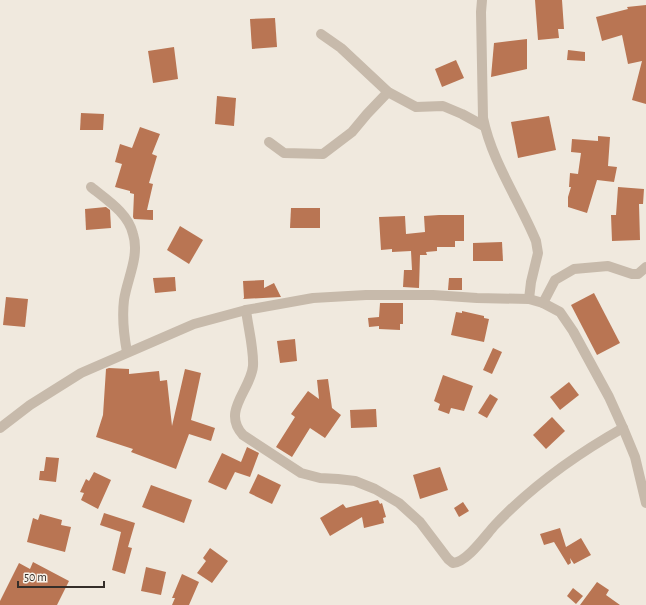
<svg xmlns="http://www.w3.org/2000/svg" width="646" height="605" font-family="'Alegreya Sans',sans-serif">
<rect width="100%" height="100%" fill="#f0e9de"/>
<g fill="#b97553">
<path d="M 535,0 L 562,0 L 564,29 L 558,29 L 559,38 L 538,40 Z"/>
<path d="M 646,5 L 646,104 L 632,100 L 642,61 L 628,64 L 622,35 L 602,41 L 596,17 L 628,9 L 627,7 Z"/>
<path d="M 275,18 L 277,47 L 252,49 L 250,19 Z"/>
<path d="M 527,39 L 527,69 L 491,77 L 494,43 Z"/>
<path d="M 174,47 L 178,79 L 153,83 L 148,51 Z"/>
<path d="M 568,50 L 585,52 L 585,61 L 567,60 Z"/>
<path d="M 456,60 L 464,78 L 442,87 L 435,69 Z"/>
<path d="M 217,96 L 236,98 L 234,126 L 215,124 Z"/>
<path d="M 81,113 L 104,114 L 103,130 L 80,130 Z"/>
<path d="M 549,116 L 556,150 L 518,158 L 511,122 Z"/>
<path d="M 140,127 L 160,134 L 152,154 L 157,156 L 149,183 L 153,184 L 147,210 L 153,210 L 153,220 L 134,219 L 133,217 L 134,194 L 130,193 L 130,191 L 115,187 L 122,164 L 115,162 L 120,144 L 132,148 Z"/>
<path d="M 598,136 L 610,137 L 608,166 L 617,167 L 614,182 L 597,180 L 587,213 L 568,207 L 568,197 L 571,187 L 569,187 L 570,173 L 578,174 L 581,153 L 571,152 L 572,139 L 598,141 Z"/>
<path d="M 618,187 L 644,189 L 643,204 L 639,204 L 640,240 L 612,241 L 611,215 L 616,215 Z"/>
<path d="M 106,207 L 110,210 L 111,228 L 86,230 L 85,209 Z"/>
<path d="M 291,208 L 320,208 L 320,228 L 290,228 Z"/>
<path d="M 439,215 L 464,215 L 464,241 L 455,241 L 455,247 L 437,247 L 437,251 L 426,252 L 427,255 L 420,255 L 419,288 L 403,287 L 404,270 L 412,270 L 411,251 L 392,252 L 392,249 L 381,250 L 379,217 L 405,216 L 406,234 L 425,232 L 424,216 Z"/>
<path d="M 180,226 L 203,240 L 189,264 L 167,250 Z"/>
<path d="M 502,242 L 503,261 L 473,261 L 473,243 Z"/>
<path d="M 175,277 L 176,291 L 155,293 L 153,278 Z"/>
<path d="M 449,278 L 462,278 L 462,290 L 448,290 Z"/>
<path d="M 264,280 L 264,288 L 274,283 L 281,297 L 243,299 L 244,298 L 243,281 Z"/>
<path d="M 594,293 L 620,343 L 597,355 L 571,305 Z"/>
<path d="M 6,297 L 28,299 L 25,327 L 3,325 Z"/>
<path d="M 380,303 L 403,303 L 403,324 L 400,324 L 400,330 L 379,329 L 379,326 L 369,327 L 368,318 L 379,317 Z"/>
<path d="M 462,311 L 484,316 L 484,318 L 489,319 L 484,342 L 451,335 L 456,312 L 462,313 Z"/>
<path d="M 295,339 L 297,361 L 280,363 L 277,341 Z"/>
<path d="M 493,348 L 502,352 L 492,374 L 483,370 Z"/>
<path d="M 109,368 L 129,369 L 129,374 L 159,371 L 160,381 L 167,380 L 172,426 L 185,369 L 201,373 L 191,420 L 215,428 L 211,441 L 189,434 L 176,469 L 131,452 L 133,449 L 96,437 L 103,415 L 106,369 Z"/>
<path d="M 443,375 L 473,386 L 464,411 L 451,408 L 449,414 L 438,410 L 440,404 L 434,401 Z"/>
<path d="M 328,379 L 332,408 L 341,415 L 325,438 L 310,428 L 292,457 L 276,447 L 295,417 L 291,414 L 308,391 L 319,399 L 317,380 Z"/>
<path d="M 569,382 L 579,395 L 560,410 L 550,397 Z"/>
<path d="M 490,394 L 498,399 L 487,418 L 478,413 Z"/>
<path d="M 376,409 L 377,427 L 351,428 L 350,410 Z"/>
<path d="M 552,417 L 565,431 L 546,449 L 533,435 Z"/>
<path d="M 247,447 L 259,453 L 250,477 L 235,472 L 226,490 L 208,482 L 222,453 L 241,462 Z"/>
<path d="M 46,457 L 59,458 L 56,482 L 39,480 L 40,471 L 44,471 Z"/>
<path d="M 440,467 L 448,490 L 420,499 L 413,475 Z"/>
<path d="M 94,472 L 111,480 L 98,509 L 81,500 L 84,493 L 80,492 L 86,479 L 89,481 Z"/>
<path d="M 258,474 L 281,485 L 272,504 L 249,493 Z"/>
<path d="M 151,485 L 192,500 L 184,523 L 142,507 Z"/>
<path d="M 378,500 L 380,504 L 382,503 L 386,517 L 383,518 L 384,523 L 364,528 L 362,517 L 330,536 L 320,518 L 343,504 L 346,508 Z"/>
<path d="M 463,502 L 469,511 L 459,517 L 454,508 Z"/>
<path d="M 104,513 L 135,523 L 128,547 L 132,548 L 125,574 L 112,570 L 121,532 L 100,525 Z"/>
<path d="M 40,514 L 62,520 L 61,525 L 71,527 L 65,552 L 27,542 L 33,518 L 38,520 Z"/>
<path d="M 560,528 L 566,547 L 581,538 L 591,555 L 574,564 L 570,558 L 571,563 L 568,565 L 554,542 L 544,545 L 540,534 Z"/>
<path d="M 210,548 L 228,561 L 212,583 L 197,573 L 206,561 L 203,558 Z"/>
<path d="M 33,562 L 69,581 L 57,605 L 0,605 L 0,601 L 19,563 L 30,569 Z"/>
<path d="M 146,567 L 166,572 L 161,595 L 141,591 Z"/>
<path d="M 182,574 L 199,582 L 189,605 L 172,605 L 175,598 L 172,598 Z"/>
<path d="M 597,582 L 609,590 L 606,595 L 620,605 L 580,605 Z"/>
<path d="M 573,588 L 583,596 L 576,604 L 567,596 Z"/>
</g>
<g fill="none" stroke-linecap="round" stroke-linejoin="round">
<g stroke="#c7baab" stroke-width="10">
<path d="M 482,0 L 481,12 L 483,118 C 492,162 519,200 536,241 L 538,253 L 531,282 L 529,299"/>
<path d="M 321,34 L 341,48 L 388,92 L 416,107 L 443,106 L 462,114 L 484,126"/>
<path d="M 269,142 L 284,153 L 323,154 L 352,132 L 367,114 L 388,92"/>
<path d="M 91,187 C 107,200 128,213 133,234 C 140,256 127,279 124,300 C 122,317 124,336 127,352"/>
<path d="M 543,303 L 555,280 L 574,269 L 608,266 L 632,274 L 638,274 L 646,267"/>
<path d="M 246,310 C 248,327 254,349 253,366 C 251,390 221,411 243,435 L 301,473 L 320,478 L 338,479 L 355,481 L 375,489 L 399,503 L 420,522 L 448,559 L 453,563 C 467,562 485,536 495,525 C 532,486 577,454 623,428"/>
<path d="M 0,428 L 30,405 L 81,373 L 194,324 L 246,310 L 313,298 L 366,295 L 433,295 L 477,298 L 529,299 L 543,303 L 560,312 L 573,331 L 609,397 L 623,428 L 635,457 L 646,503"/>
</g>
</g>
<path d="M18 581v6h86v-6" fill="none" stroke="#352e29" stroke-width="2"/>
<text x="24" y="581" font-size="12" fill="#352e29" stroke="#f8f3ea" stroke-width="3" paint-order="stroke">50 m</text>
</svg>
